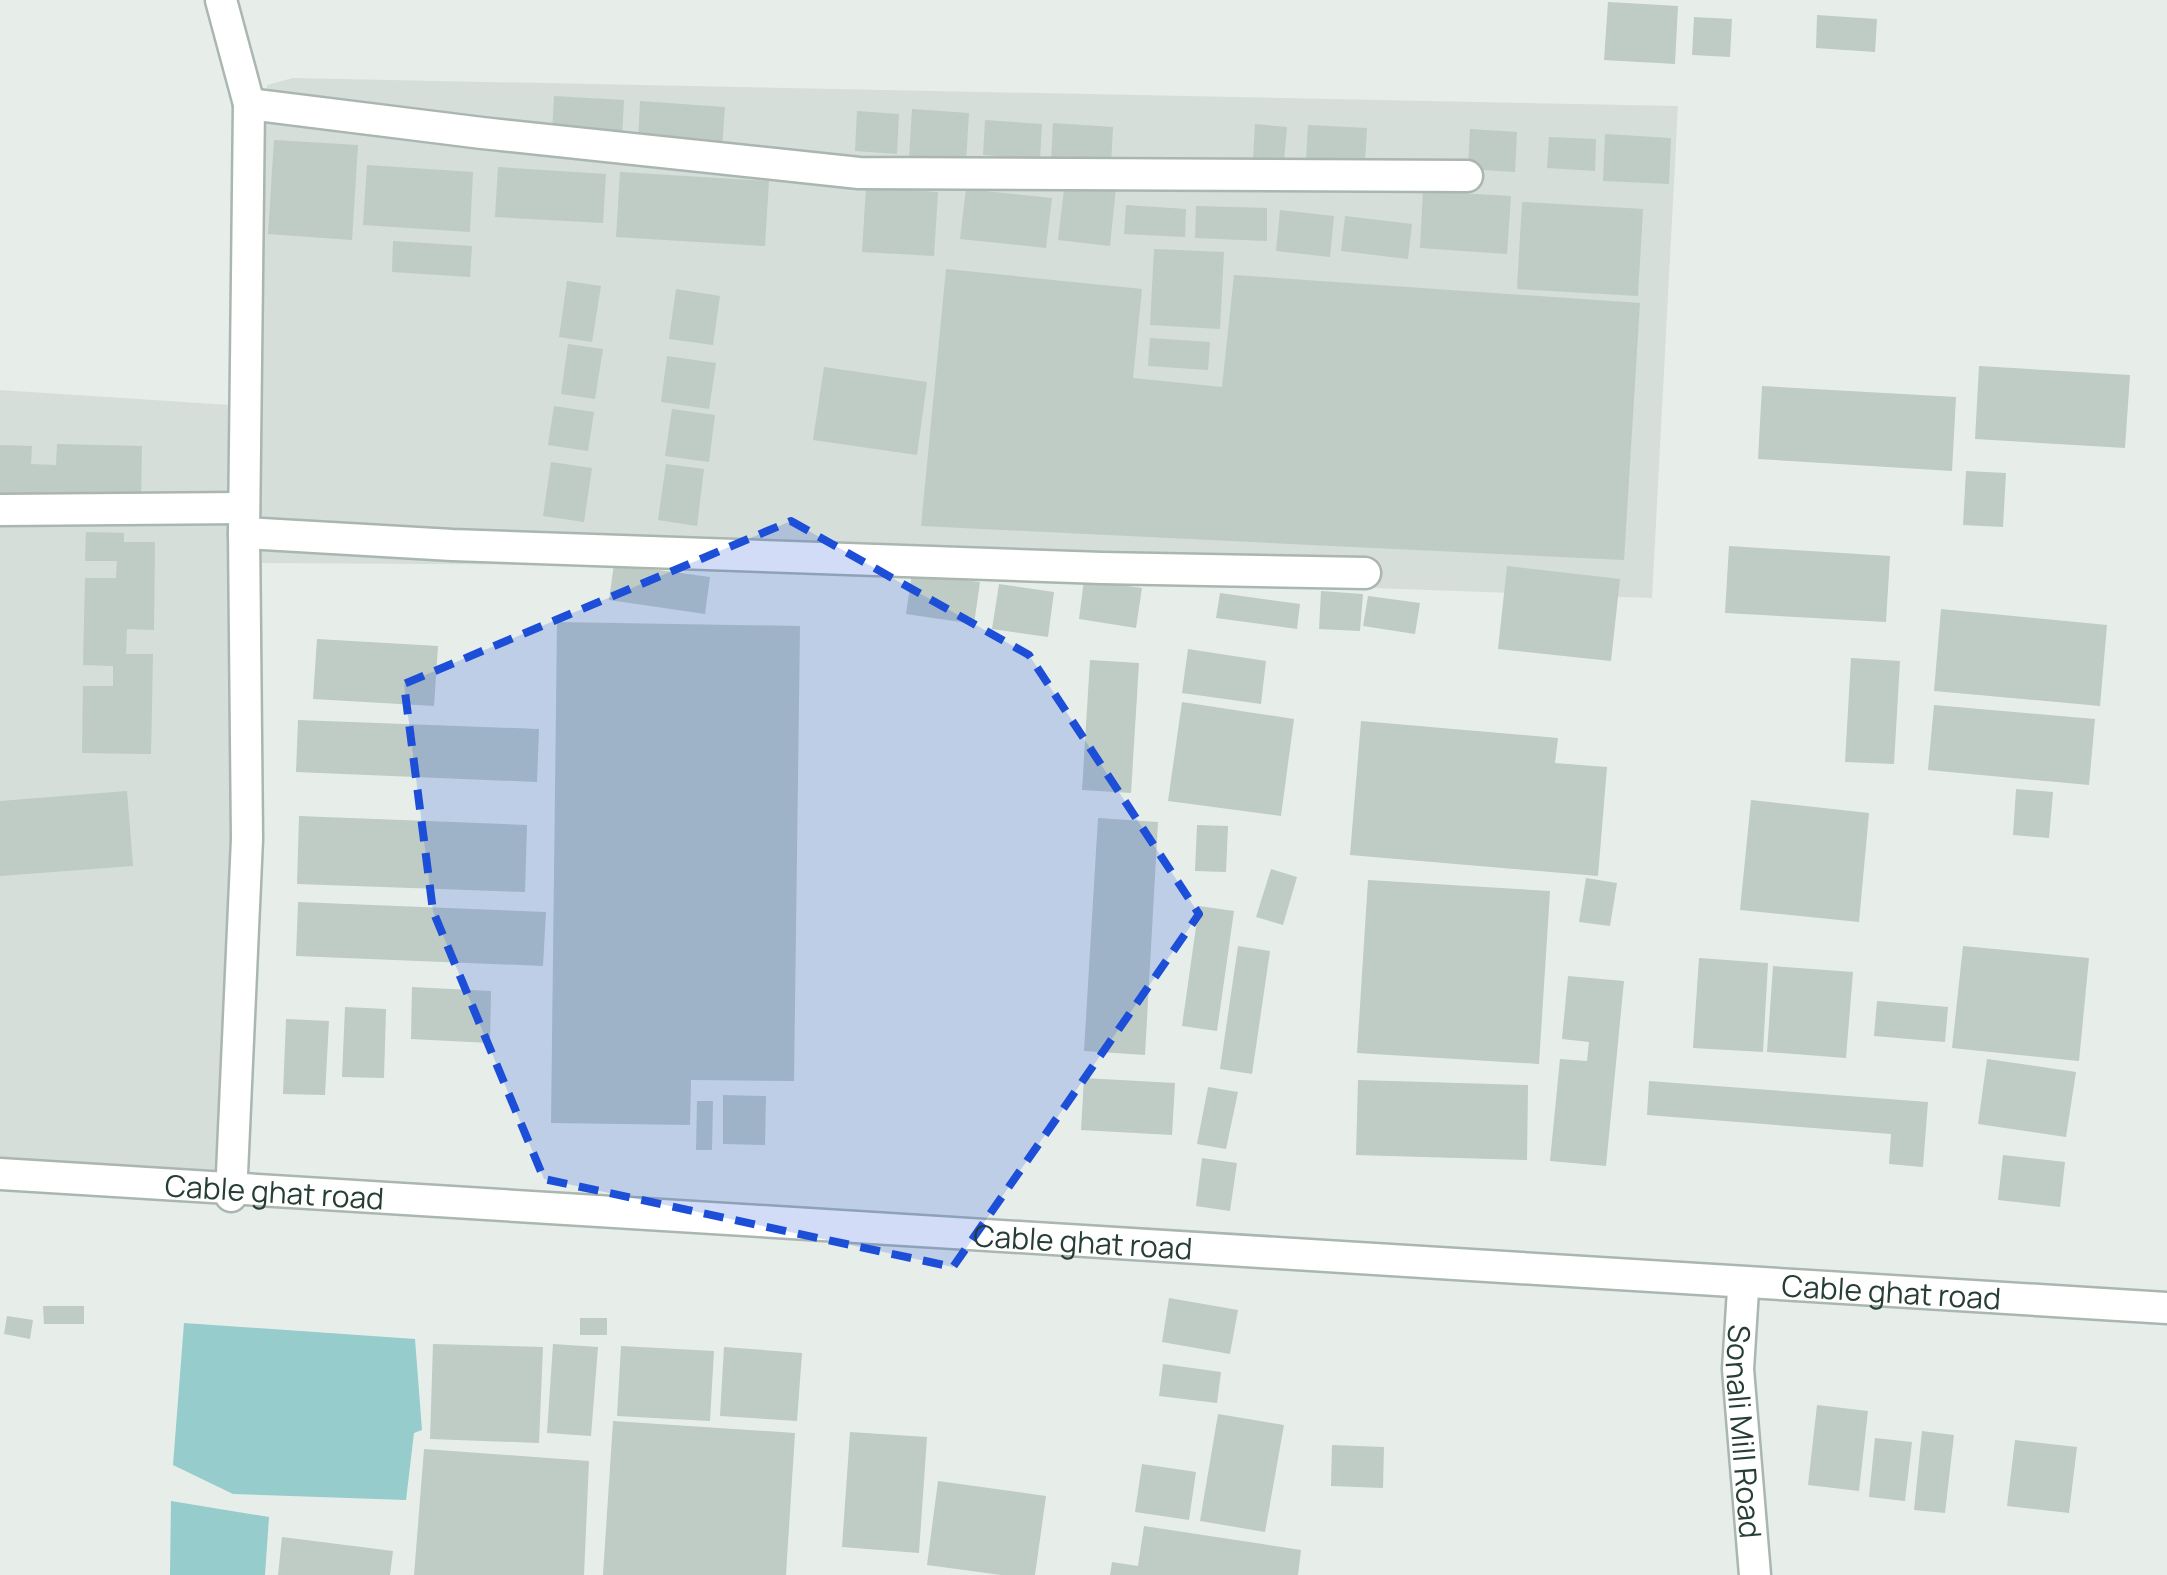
<svg xmlns="http://www.w3.org/2000/svg" width="2167" height="1575" font-family="Manrope,sans-serif">
<rect width="100%" height="100%" fill="#e7eeea"/>
<g fill="#d5ded8">
<path d="M 293,78 L 1678,106 L 1652,598 L 757,566 L 257,563 L 267,85 Z"/>
<path d="M 0,390 L 245,406 L 231,1186 L 0,1174 Z"/>
</g>
<g fill="#96cccb">
<path d="M 184,1323 L 415,1339 L 422,1430 L 414,1433 L 406,1500 L 233,1494 L 173,1465 Z"/>
<path d="M 171,1501 L 269,1517 L 265,1575 L 170,1575 Z"/>
</g>
<g fill="#bfcbc5">
<path d="M 1608,2 L 1678,6 L 1675,64 L 1604,60 Z"/>
<path d="M 1817,15 L 1877,19 L 1875,52 L 1816,48 Z"/>
<path d="M 1694,17 L 1732,19 L 1730,57 L 1692,55 Z"/>
<path d="M 554,96 L 624,100 L 622,138 L 552,133 Z"/>
<path d="M 640,101 L 725,107 L 722,147 L 638,141 Z"/>
<path d="M 912,109 L 969,113 L 966,162 L 909,159 Z"/>
<path d="M 857,111 L 899,114 L 897,154 L 855,151 Z"/>
<path d="M 985,120 L 1042,124 L 1040,159 L 983,155 Z"/>
<path d="M 1053,123 L 1113,127 L 1111,166 L 1051,162 Z"/>
<path d="M 1255,124 L 1287,127 L 1284,161 L 1253,160 Z"/>
<path d="M 1308,125 L 1367,128 L 1365,161 L 1306,158 Z"/>
<path d="M 1470,129 L 1517,132 L 1515,172 L 1468,169 Z"/>
<path d="M 1605,134 L 1671,138 L 1669,184 L 1603,181 Z"/>
<path d="M 1549,137 L 1596,139 L 1595,171 L 1547,168 Z"/>
<path d="M 274,140 L 358,145 L 352,240 L 268,234 Z"/>
<path d="M 367,165 L 473,172 L 470,232 L 363,225 Z"/>
<path d="M 498,167 L 606,174 L 603,223 L 495,217 Z"/>
<path d="M 620,172 L 769,181 L 765,246 L 616,237 Z"/>
<path d="M 1065,181 L 1116,187 L 1110,246 L 1058,240 Z"/>
<path d="M 866,187 L 938,192 L 934,256 L 862,252 Z"/>
<path d="M 966,189 L 1052,198 L 1046,248 L 960,239 Z"/>
<path d="M 1423,191 L 1511,196 L 1507,254 L 1420,248 Z"/>
<path d="M 1522,202 L 1643,209 L 1638,296 L 1517,289 Z"/>
<path d="M 1126,205 L 1186,209 L 1185,237 L 1124,234 Z"/>
<path d="M 1196,206 L 1267,208 L 1267,241 L 1195,238 Z"/>
<path d="M 1280,210 L 1334,216 L 1330,257 L 1276,251 Z"/>
<path d="M 1345,216 L 1412,224 L 1408,259 L 1341,251 Z"/>
<path d="M 393,241 L 472,246 L 470,277 L 392,272 Z"/>
<path d="M 1154,249 L 1224,252 L 1220,329 L 1150,325 Z"/>
<path d="M 946,269 L 1142,289 L 1133,378 L 1222,387 L 1234,275 L 1640,303 L 1624,560 L 921,526 Z"/>
<path d="M 567,281 L 601,286 L 592,342 L 559,337 Z"/>
<path d="M 676,289 L 720,296 L 713,345 L 669,339 Z"/>
<path d="M 1150,338 L 1210,342 L 1208,370 L 1148,366 Z"/>
<path d="M 568,344 L 603,349 L 595,399 L 561,394 Z"/>
<path d="M 667,356 L 716,363 L 709,409 L 661,402 Z"/>
<path d="M 1979,366 L 2130,375 L 2125,448 L 1975,439 Z"/>
<path d="M 824,367 L 927,382 L 917,455 L 813,440 Z"/>
<path d="M 1762,386 L 1956,397 L 1952,471 L 1758,459 Z"/>
<path d="M 554,406 L 594,412 L 588,451 L 548,445 Z"/>
<path d="M 672,409 L 715,415 L 709,462 L 665,456 Z"/>
<path d="M 57,444 L 142,446 L 141,499 L 0,495 L 0,445 L 32,446 L 31,464 L 56,465 Z"/>
<path d="M 551,462 L 592,468 L 584,522 L 543,516 Z"/>
<path d="M 666,464 L 704,469 L 697,526 L 658,520 Z"/>
<path d="M 1966,471 L 2006,473 L 2003,527 L 1963,525 Z"/>
<path d="M 86,532 L 124,533 L 124,542 L 155,542 L 154,630 L 127,629 L 126,654 L 153,654 L 151,754 L 82,753 L 83,686 L 113,686 L 113,666 L 83,665 L 85,578 L 116,578 L 117,561 L 85,561 Z"/>
<path d="M 1729,546 L 1890,556 L 1886,622 L 1725,613 Z"/>
<path d="M 614,564 L 710,577 L 705,614 L 609,600 Z"/>
<path d="M 1507,566 L 1620,579 L 1611,661 L 1498,649 Z"/>
<path d="M 912,573 L 980,582 L 974,624 L 906,614 Z"/>
<path d="M 1084,580 L 1142,588 L 1136,628 L 1079,619 Z"/>
<path d="M 999,584 L 1054,592 L 1048,637 L 992,629 Z"/>
<path d="M 1321,591 L 1363,594 L 1360,631 L 1319,629 Z"/>
<path d="M 1220,593 L 1300,604 L 1297,629 L 1216,618 Z"/>
<path d="M 1368,596 L 1420,603 L 1415,634 L 1363,626 Z"/>
<path d="M 1941,609 L 2107,625 L 2100,706 L 1934,691 Z"/>
<path d="M 557,622 L 800,626 L 794,1081 L 691,1080 L 690,1125 L 551,1123 Z"/>
<path d="M 317,639 L 438,646 L 434,706 L 313,699 Z"/>
<path d="M 1188,649 L 1266,661 L 1261,704 L 1182,693 Z"/>
<path d="M 1851,658 L 1900,661 L 1894,764 L 1845,762 Z"/>
<path d="M 1090,660 L 1139,663 L 1131,793 L 1082,790 Z"/>
<path d="M 1182,702 L 1294,719 L 1281,816 L 1168,801 Z"/>
<path d="M 1934,705 L 2095,719 L 2089,785 L 1928,770 Z"/>
<path d="M 298,720 L 539,729 L 537,782 L 296,772 Z"/>
<path d="M 1361,721 L 1558,738 L 1555,763 L 1607,767 L 1598,876 L 1350,855 Z"/>
<path d="M 2016,789 L 2053,792 L 2049,838 L 2013,835 Z"/>
<path d="M 127,791 L 133,866 L 0,876 L 0,801 Z"/>
<path d="M 1751,800 L 1869,813 L 1859,922 L 1740,910 Z"/>
<path d="M 299,816 L 527,825 L 525,892 L 297,884 Z"/>
<path d="M 1098,818 L 1158,822 L 1145,1055 L 1084,1051 Z"/>
<path d="M 1197,825 L 1228,826 L 1226,872 L 1195,871 Z"/>
<path d="M 1271,869 L 1297,877 L 1283,925 L 1256,917 Z"/>
<path d="M 1586,878 L 1617,883 L 1610,926 L 1579,922 Z"/>
<path d="M 1368,880 L 1550,891 L 1539,1064 L 1357,1053 Z"/>
<path d="M 298,902 L 546,912 L 543,966 L 296,956 Z"/>
<path d="M 1199,906 L 1234,911 L 1217,1031 L 1182,1026 Z"/>
<path d="M 1238,946 L 1270,951 L 1252,1074 L 1220,1069 Z"/>
<path d="M 1963,946 L 2089,958 L 2079,1061 L 1952,1048 Z"/>
<path d="M 1699,958 L 1768,963 L 1763,1052 L 1693,1048 Z"/>
<path d="M 1773,966 L 1853,972 L 1846,1058 L 1767,1052 Z"/>
<path d="M 1568,976 L 1624,981 L 1606,1166 L 1550,1161 L 1560,1059 L 1587,1061 L 1589,1042 L 1562,1039 Z"/>
<path d="M 412,987 L 491,991 L 490,1043 L 411,1039 Z"/>
<path d="M 1877,1001 L 1948,1007 L 1945,1042 L 1874,1036 Z"/>
<path d="M 345,1007 L 386,1009 L 384,1078 L 342,1077 Z"/>
<path d="M 286,1019 L 329,1021 L 325,1095 L 283,1094 Z"/>
<path d="M 1987,1059 L 2076,1072 L 2066,1137 L 1978,1124 Z"/>
<path d="M 1084,1078 L 1175,1083 L 1172,1135 L 1081,1130 Z"/>
<path d="M 1358,1080 L 1528,1085 L 1527,1160 L 1356,1155 Z"/>
<path d="M 1649,1081 L 1928,1102 L 1923,1167 L 1889,1164 L 1891,1134 L 1647,1115 Z"/>
<path d="M 1208,1087 L 1238,1092 L 1226,1149 L 1197,1144 Z"/>
<path d="M 723,1095 L 766,1096 L 765,1145 L 723,1144 Z"/>
<path d="M 697,1101 L 713,1101 L 712,1150 L 696,1150 Z"/>
<path d="M 2003,1155 L 2065,1162 L 2060,1207 L 1998,1200 Z"/>
<path d="M 1202,1158 L 1237,1163 L 1230,1211 L 1196,1206 Z"/>
<path d="M 1169,1298 L 1238,1310 L 1230,1354 L 1162,1342 Z"/>
<path d="M 43,1306 L 84,1306 L 84,1324 L 44,1324 Z"/>
<path d="M 7,1316 L 33,1320 L 30,1339 L 4,1334 Z"/>
<rect x="580" y="1318" width="27" height="17"/>
<path d="M 433,1344 L 543,1347 L 539,1443 L 430,1439 Z"/>
<path d="M 553,1344 L 598,1347 L 591,1436 L 547,1433 Z"/>
<path d="M 621,1346 L 714,1351 L 710,1421 L 617,1416 Z"/>
<path d="M 724,1347 L 802,1353 L 797,1421 L 720,1416 Z"/>
<path d="M 1163,1364 L 1221,1372 L 1217,1403 L 1159,1396 Z"/>
<path d="M 1817,1405 L 1868,1411 L 1859,1491 L 1808,1485 Z"/>
<path d="M 1218,1414 L 1284,1425 L 1265,1532 L 1200,1521 Z"/>
<path d="M 613,1421 L 795,1433 L 786,1575 L 603,1575 Z"/>
<path d="M 1922,1431 L 1954,1435 L 1945,1513 L 1914,1510 Z"/>
<path d="M 850,1432 L 927,1437 L 919,1553 L 842,1547 Z"/>
<path d="M 1875,1438 L 1912,1442 L 1905,1501 L 1869,1497 Z"/>
<path d="M 2015,1440 L 2077,1447 L 2069,1513 L 2007,1506 Z"/>
<path d="M 1332,1445 L 1384,1447 L 1383,1488 L 1331,1486 Z"/>
<path d="M 424,1449 L 589,1461 L 584,1575 L 414,1575 Z"/>
<path d="M 1142,1464 L 1196,1472 L 1189,1520 L 1135,1512 Z"/>
<path d="M 938,1481 L 1046,1496 L 1035,1575 L 1001,1575 L 927,1565 Z"/>
<path d="M 1144,1526 L 1301,1550 L 1298,1575 L 1110,1575 L 1112,1562 L 1138,1566 Z"/>
<path d="M 282,1537 L 393,1551 L 390,1575 L 278,1575 Z"/>
</g>
<g fill="none" stroke-linecap="round" stroke-linejoin="round">
<g stroke="#aab6b0" stroke-width="35">
<g id="minor">
<path d="M 221,0 L 249,104"/>
<path d="M 0,510 L 244,508"/>
<path d="M 244,533 L 452,545 L 1102,568 L 1365,573"/>
<path d="M 231,1196 L 247,839 L 244,533 L 249,104 L 482,133 L 859,173 L 1467,176"/>
<path id="s1" d="M 1743,1290 L 1738,1369 L 1755,1575"/>
</g>
</g>
<g stroke="#aab6b0" stroke-width="35">
<g id="tertiary">
<path id="s2" d="M 0,1174 L 2167,1308"/>
</g>
</g>
<use href="#minor" stroke="#fff" stroke-width="30"/>
<use href="#tertiary" stroke="#fff" stroke-width="30"/>
</g>
<path fill="#1d4ed8" fill-opacity="0.2" stroke="#1d4ed8" stroke-width="8" stroke-dasharray="20 12" stroke-linejoin="round" d="M 791,521 L 1029,655 L 1199,914 L 953,1267 L 544,1179 L 433,911 L 404,684 Z"/>
<g text-anchor="middle" dominant-baseline="central" stroke-width="10" stroke-linejoin="round" paint-order="stroke">
<g font-size="30" fill="#273e34" stroke="#f7faf8">
<text stroke="none"><textPath href="#s2" startOffset="275">Cable ghat road</textPath></text>
<text stroke="none"><textPath href="#s2" startOffset="1085">Cable ghat road</textPath></text>
<text stroke="none"><textPath href="#s2" startOffset="1895">Cable ghat road</textPath></text>
<text stroke="none"><textPath href="#s1" startOffset="142">Sonali Mill Road</textPath></text>
</g>
</g>
</svg>
